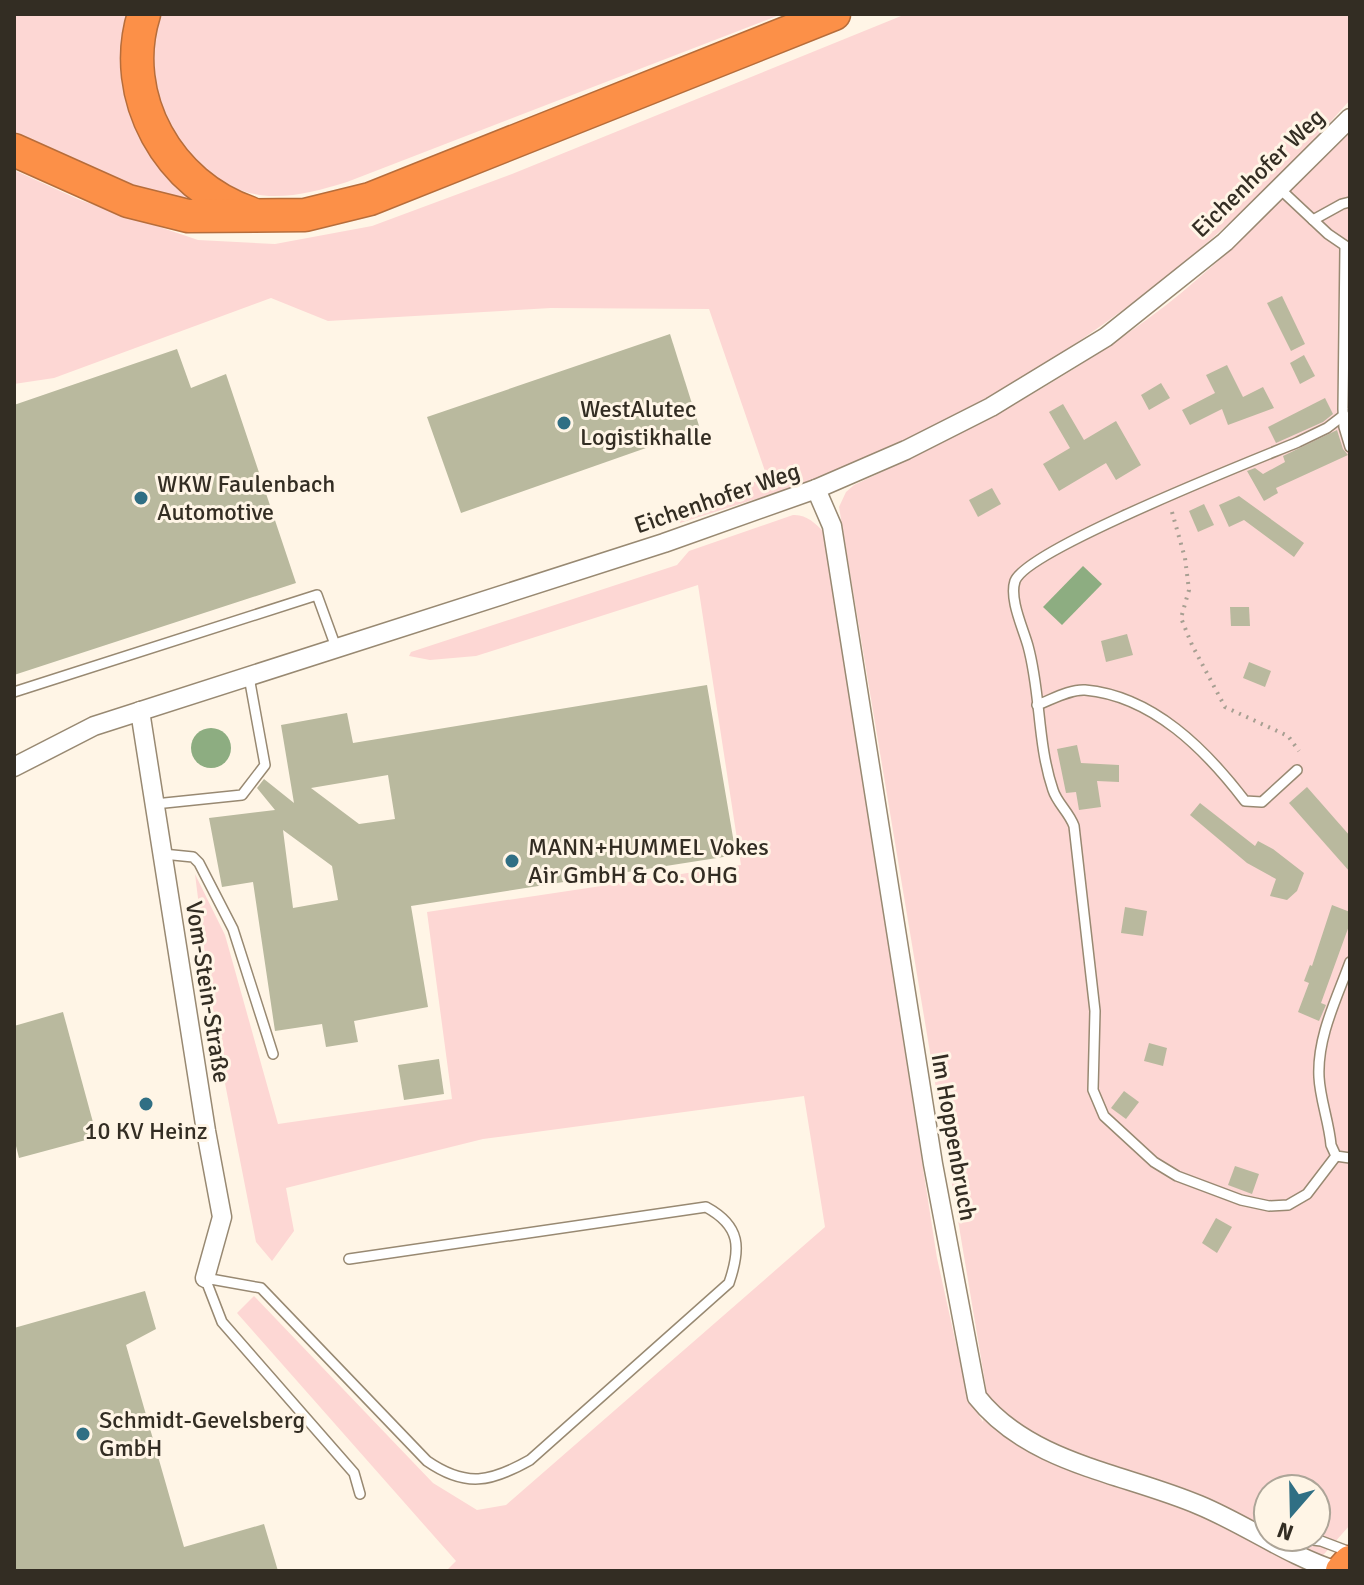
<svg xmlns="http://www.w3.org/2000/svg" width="1364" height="1585" font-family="Signika,sans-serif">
<rect width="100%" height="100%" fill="#fff5e6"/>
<g fill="#fdd7d4" fill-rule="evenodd">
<path d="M 14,14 L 130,14 L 124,42 L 211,208 L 130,186 L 14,136 Z"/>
<path d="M 158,14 L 782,14 L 347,182 C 321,190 297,197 269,196 C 206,192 153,129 149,68 C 148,52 155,31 158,14 Z"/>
<path d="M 906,14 L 1350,14 L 1350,100 C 1208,263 1031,394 829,473 C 780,493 729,507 680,523 L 674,509 L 763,479 L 766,474 L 709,309 L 551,308 L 328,321 L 271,298 L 54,378 L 14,384 L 14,170 L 80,200 L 198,240 L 275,244 L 372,226 L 512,174 Z"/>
<path d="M 1350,130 L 1350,1525 L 1309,1571 L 446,1571 L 456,1561 L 237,1313 L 254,1296 L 433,1483 L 477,1510 L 506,1505 L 825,1227 L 804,1096 L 483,1139 L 286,1188 L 294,1231 L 272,1261 L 256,1242 L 214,1027 L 195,874 L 225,935 L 278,1124 L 452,1099 L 427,912 L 741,865 L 698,585 L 476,656 L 430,660 L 409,656 L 411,652 L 677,565 L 689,551 L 793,515 C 806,514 815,523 824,532 L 937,1258 L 968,1398 L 983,1422 L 986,1388 L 839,507 L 846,492 L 854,485 C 962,435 1070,379 1165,306 C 1232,253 1290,191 1350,130 ZM 1268,1489 L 1316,1489 L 1316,1537 L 1268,1537 Z"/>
</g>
<g fill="#8dad81">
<path d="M 1083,566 L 1102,584 L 1062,625 L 1043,607 Z"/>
<circle cx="211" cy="748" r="20"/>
</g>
<g fill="#b9b99e" fill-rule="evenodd">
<path d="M 1282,296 L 1305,344 L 1291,351 L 1267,303 Z"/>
<path d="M 670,334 L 700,429 L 461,513 L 427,417 Z"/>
<path d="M 177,349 L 191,388 L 226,374 L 296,583 L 14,675 L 14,405 Z"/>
<path d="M 1304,355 L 1315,376 L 1300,384 L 1290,363 Z"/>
<path d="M 1227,365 L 1243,397 L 1263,387 L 1274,408 L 1228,425 L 1222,409 L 1190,425 L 1182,410 L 1215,393 L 1206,375 Z"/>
<path d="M 1161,383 L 1170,398 L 1149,410 L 1141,395 Z"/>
<path d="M 1325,398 L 1333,414 L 1323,422 L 1276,443 L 1268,427 Z"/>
<path d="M 1063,404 L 1084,440 L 1116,421 L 1141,465 L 1116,480 L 1106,463 L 1059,491 L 1043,464 L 1070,448 L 1049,412 Z"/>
<path d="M 1337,430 L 1343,449 L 1348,455 L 1276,488 L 1278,493 L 1264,501 L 1247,471 L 1255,468 L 1263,474 L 1285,462 L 1283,456 Z"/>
<path d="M 992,488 L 1001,504 L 978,517 L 969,500 Z"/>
<path d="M 1239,496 L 1304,543 L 1294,557 L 1244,520 L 1229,527 L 1219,505 Z"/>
<path d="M 1204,504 L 1214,525 L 1198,532 L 1189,511 Z"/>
<path d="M 1230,607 L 1249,607 L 1250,626 L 1231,626 Z"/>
<path d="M 1127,634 L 1133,655 L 1106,662 L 1101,641 Z"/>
<path d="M 1249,662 L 1271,671 L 1265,687 L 1243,678 Z"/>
<path d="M 707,685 L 736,855 L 411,906 L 428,1007 L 354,1021 L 358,1042 L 326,1047 L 322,1024 L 275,1031 L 253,882 L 222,887 L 209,818 L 275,810 L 257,788 L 264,779 L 294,803 L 281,725 L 347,713 L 353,743 ZM 388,775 L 395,819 L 359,824 L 311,788 ZM 283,830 L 332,866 L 338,900 L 293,908 Z"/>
<path d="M 1077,745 L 1081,763 L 1119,765 L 1119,782 L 1097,781 L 1101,807 L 1079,810 L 1076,792 L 1066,793 L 1057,749 Z"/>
<path d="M 1307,787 L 1350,836 L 1350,872 L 1289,803 Z"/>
<path d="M 1200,803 L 1255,846 L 1258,841 L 1273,849 L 1304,873 L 1297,891 L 1287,900 L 1270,896 L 1276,879 L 1247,863 L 1190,815 Z"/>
<path d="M 1332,905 L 1350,912 L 1350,923 L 1321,1003 L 1326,1005 L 1319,1021 L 1298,1012 L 1309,983 L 1304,981 L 1310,965 L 1312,966 Z"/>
<path d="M 1125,907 L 1147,911 L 1143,936 L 1121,933 Z"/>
<path d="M 63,1012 L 97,1137 L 19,1158 L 14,1138 L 14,1026 Z"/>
<path d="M 1149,1043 L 1167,1048 L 1163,1066 L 1144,1061 Z"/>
<path d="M 439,1059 L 444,1094 L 404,1100 L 398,1065 Z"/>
<path d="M 1124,1091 L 1139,1102 L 1126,1119 L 1111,1108 Z"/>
<path d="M 1235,1166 L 1259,1174 L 1252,1194 L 1228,1185 Z"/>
<path d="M 1216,1218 L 1232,1227 L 1217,1253 L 1202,1243 Z"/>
<path d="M 145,1291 L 156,1329 L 126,1345 L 184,1547 L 264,1524 L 278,1571 L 14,1571 L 14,1328 Z"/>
</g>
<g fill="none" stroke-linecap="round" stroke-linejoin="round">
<g stroke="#988972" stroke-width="12">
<g id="lane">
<path d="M 1280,189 L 1328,234 L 1350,249"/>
<path d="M 1313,220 L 1342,204 L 1350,202"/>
<path d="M 1345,248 L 1343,409 L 1344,427 L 1350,447"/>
<path d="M 14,692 L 317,595 L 337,650"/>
<path d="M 1037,705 C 1051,700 1070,689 1085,690 C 1153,696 1206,750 1245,801 L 1262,802 L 1297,770"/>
<path d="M 155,804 L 242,795 L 265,765 L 249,677"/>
<path d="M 163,854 L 193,857 L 199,863 L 233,929 L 273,1054"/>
<path d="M 1350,962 C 1337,998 1317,1037 1319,1077 C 1320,1099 1329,1122 1331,1145 L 1336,1156 L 1350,1158"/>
<path d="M 1336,1156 L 1307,1194 L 1288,1205 L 1269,1206 L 1241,1200 L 1177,1176 L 1154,1162 L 1104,1116 L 1093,1090 L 1095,1011 L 1074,826 C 1069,812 1057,803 1053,790 C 1037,743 1041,693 1028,646 C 1023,628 1009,599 1015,581 C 1027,549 1255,460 1298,442 L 1327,428 L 1344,415"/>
<path d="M 205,1278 L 261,1288 L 427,1461 C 466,1488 491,1482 530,1460 L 729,1283 C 741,1248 741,1226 706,1207 L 349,1259"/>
<path d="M 205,1278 L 222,1322 L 354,1473 L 360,1494"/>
<path d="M 1290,1537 L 1321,1541 L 1350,1552"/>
</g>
</g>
<g stroke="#988972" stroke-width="21">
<g id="street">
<path d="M 816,489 L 832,526 L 933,1164 L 977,1397 C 1030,1464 1124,1473 1199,1505 C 1245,1524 1289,1556 1337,1571"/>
<path d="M 140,711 L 206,1131 L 222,1217 L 205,1278"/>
<path d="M 14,767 L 94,726 L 664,543 L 816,489 L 906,450 L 991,407 L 1106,337 L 1225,242 L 1350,118"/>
</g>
</g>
<g stroke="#b66d3b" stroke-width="35">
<g id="highway">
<path d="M 144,14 C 118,97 169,186 250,213"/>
<path d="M 14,150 L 128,201 L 188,216 L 305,215 L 370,199 L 834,14"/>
<path d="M 1342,1571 L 1350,1562"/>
</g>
</g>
<path stroke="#a79f92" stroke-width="4" stroke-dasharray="2 6" stroke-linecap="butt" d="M 1172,512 L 1185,558 L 1189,590 L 1181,618 L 1192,645 L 1225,707 L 1288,736 L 1299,751"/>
<use href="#lane" stroke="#fff" stroke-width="9"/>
<use href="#street" stroke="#fff" stroke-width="18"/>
<use href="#highway" stroke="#fc9048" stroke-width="32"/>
</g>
<g fill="#306f84" stroke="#fff5e6" stroke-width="3">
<circle cx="564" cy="423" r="8"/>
<circle cx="141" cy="498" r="8"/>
<circle cx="512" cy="861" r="8"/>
<circle cx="146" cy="1104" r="8"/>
<circle cx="83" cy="1434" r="8"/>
</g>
<g text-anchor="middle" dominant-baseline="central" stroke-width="6" stroke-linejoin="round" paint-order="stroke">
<g font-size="24" fill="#332d23" stroke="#fff5e6">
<text transform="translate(1258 173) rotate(-44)">Eichenhofer Weg</text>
<text transform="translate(717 498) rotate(-19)">Eichenhofer Weg</text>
<text transform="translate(208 992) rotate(81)">Vom-Stein-Straße</text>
<text transform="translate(954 1137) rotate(80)">Im Hoppenbruch</text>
</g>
<g font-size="24" fill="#332d23" stroke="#fff5e6" text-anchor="start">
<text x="580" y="409">WestAlutec<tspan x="580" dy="28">Logistikhalle</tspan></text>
<text x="157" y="484">WKW Faulenbach<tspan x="157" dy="28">Automotive</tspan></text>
<text x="528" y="847">MANN+HUMMEL Vokes<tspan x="528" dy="28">Air GmbH &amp; Co. OHG</tspan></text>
<text x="146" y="1131" text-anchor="middle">10 KV Heinz</text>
<text x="99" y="1420">Schmidt-Gevelsberg<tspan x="99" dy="28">GmbH</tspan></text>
</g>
</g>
<rect width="1364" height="1585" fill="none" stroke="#332d23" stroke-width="32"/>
<g transform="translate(1292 1513) rotate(200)"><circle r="38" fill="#fff5e6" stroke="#ada598" stroke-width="2"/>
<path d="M0-6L14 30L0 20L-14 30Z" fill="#306f84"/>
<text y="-12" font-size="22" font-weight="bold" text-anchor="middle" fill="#332d23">N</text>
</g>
</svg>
